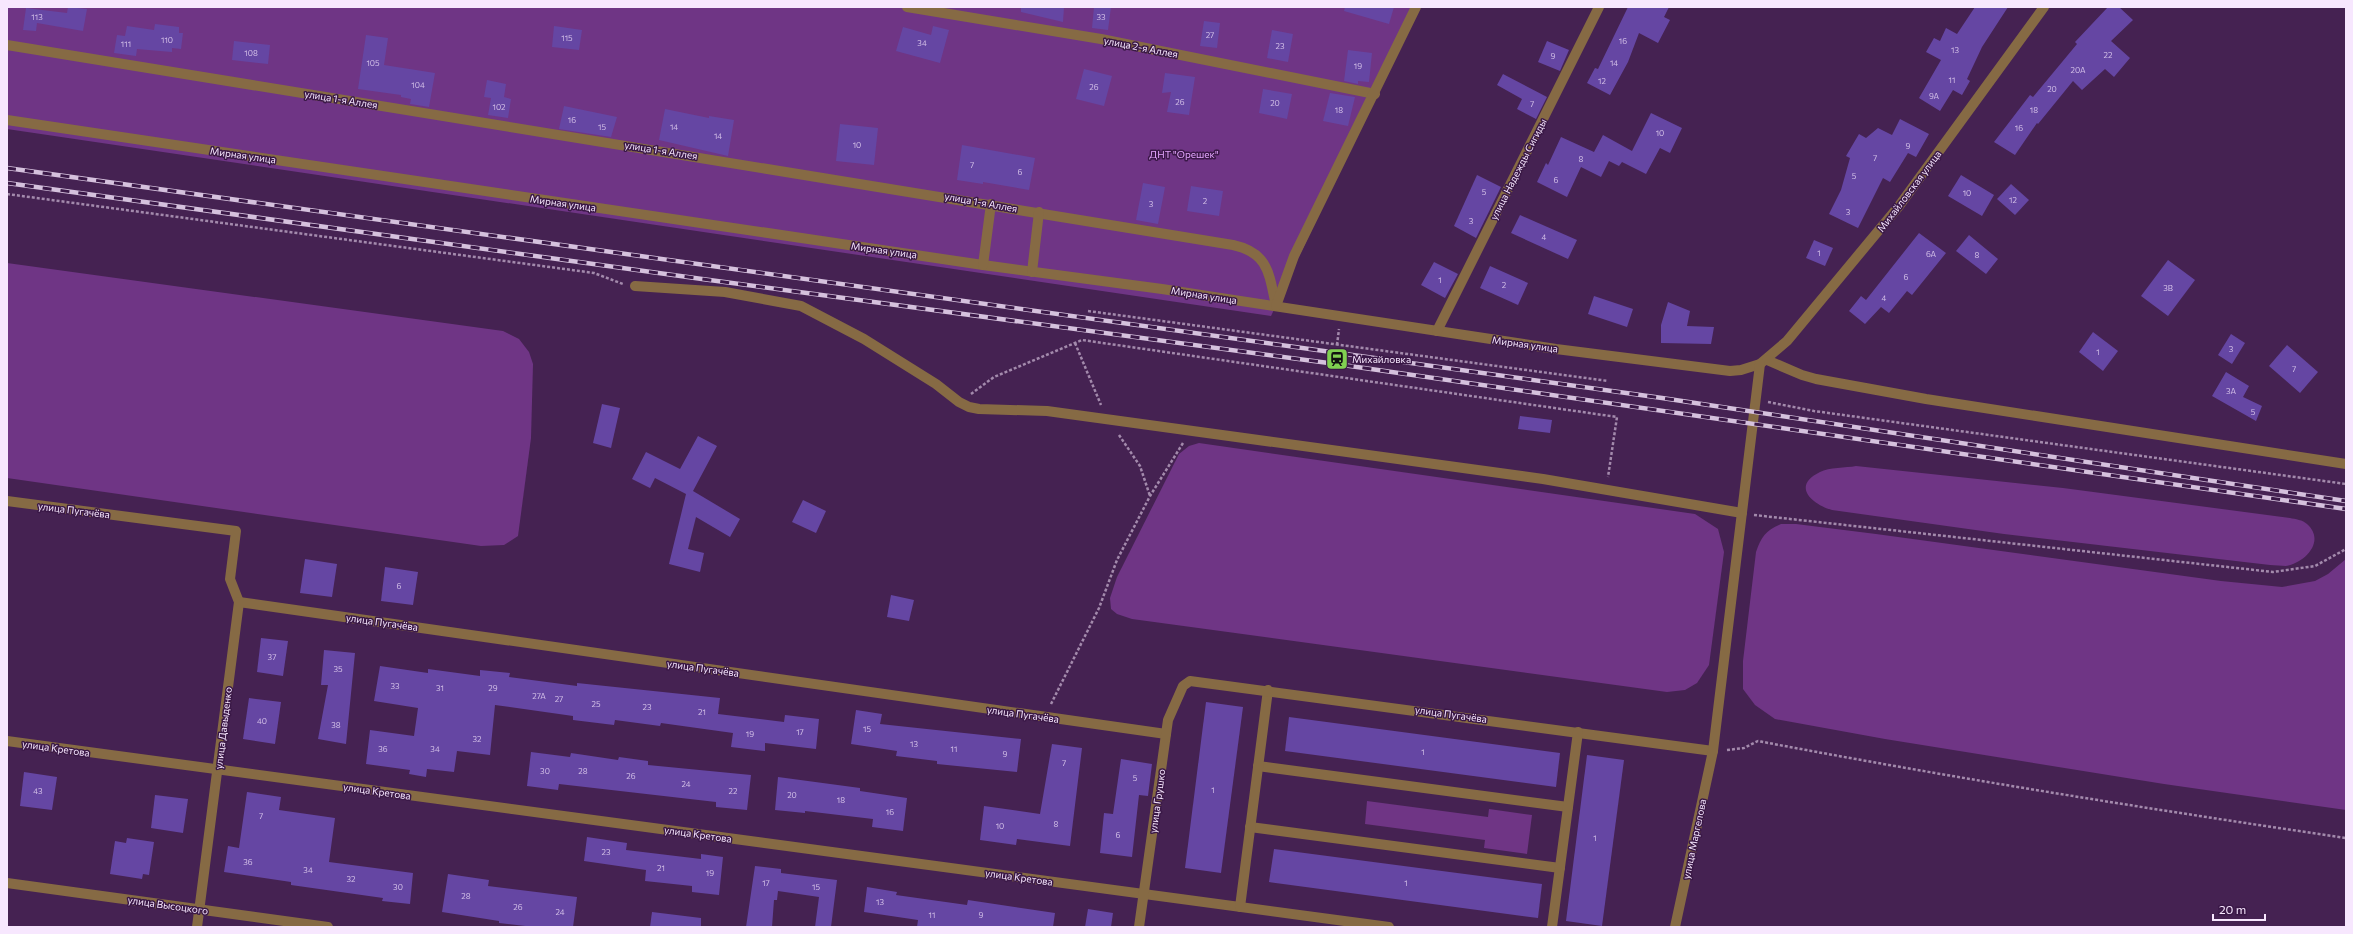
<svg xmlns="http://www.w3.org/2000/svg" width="2353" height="934" font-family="Commissioner,sans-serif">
<rect width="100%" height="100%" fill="#452252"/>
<g fill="#6f3585">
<path d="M 7,7 L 1417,7 L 1271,316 L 7,129 Z"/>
<path d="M 7,263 L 503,331 L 519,339 L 529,352 L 533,364 L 531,438 L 518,536 L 504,545 L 481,546 L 7,478 Z"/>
<path d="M 1199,443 L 1695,514 L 1718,529 L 1724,552 L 1709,665 L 1697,683 L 1685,690 L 1667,692 L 1132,619 L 1117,614 L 1111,609 L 1110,598 L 1117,577 L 1179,454 L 1189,446 Z"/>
<path d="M 1856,466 L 2063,488 L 2290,518 C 2295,519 2303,520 2307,524 C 2326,541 2305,563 2286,566 C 2281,566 2275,565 2270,565 L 2004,534 L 1832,510 C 1812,504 1791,486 1820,472 C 1829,467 1846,468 1856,466 Z"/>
<path d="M 1781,524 L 1796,524 L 1876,534 L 2221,581 L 2282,587 L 2315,581 L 2328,574 L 2346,559 L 2346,810 L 2164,784 L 1885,739 L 1775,719 L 1755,705 L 1743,689 L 1743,661 L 1756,552 C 1761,537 1766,530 1781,524 Z"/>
<path d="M 1367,801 L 1488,817 L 1489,809 L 1532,815 L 1527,854 L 1484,848 L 1485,840 L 1365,824 Z"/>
</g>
<g fill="#6546a3">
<path d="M 68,7 L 87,9 L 83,31 L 37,23 L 36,31 L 23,30 L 26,8 L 67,13 Z"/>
<path d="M 1021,7 L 1064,7 L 1063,22 L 1021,12 Z"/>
<path d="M 1094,7 L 1111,7 L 1108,30 L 1092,28 Z"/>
<path d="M 1345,7 L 1394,7 L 1389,24 L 1344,11 Z"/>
<path d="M 1628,7 L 1669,7 L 1664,17 L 1670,20 L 1658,43 L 1639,33 L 1628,62 L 1610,95 L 1587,83 L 1595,68 L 1598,69 Z"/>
<path d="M 1975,7 L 2008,7 L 1982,47 L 1967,79 L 1970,81 L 1962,95 L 1953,90 L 1940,111 L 1919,98 L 1941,60 L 1926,52 L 1934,38 L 1940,41 L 1946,28 L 1957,34 Z"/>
<path d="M 2108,7 L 2119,7 L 2133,20 L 2111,41 L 2130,58 L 2114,77 L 2105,69 L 2082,90 L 2073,81 L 2038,124 L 2037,123 L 2015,155 L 1994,142 L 2030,95 L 2033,97 L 2077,44 L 2075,42 Z"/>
<path d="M 1204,21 L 1220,23 L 1217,48 L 1200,46 Z"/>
<path d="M 155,24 L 179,27 L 179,33 L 183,33 L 181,49 L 172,48 L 172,52 L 137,49 L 136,56 L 114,53 L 117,35 L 125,36 L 127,26 L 154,30 Z"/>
<path d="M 554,26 L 582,30 L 579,50 L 552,47 Z"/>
<path d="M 933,26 L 949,30 L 940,63 L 896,51 L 903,27 L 931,35 Z"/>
<path d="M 1272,30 L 1293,34 L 1288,62 L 1267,58 Z"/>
<path d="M 366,35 L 388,38 L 384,65 L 435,73 L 429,107 L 410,104 L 411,99 L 401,97 L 401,95 L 358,89 Z"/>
<path d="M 234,41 L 270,45 L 268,64 L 232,60 Z"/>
<path d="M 1547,41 L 1569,50 L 1560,71 L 1538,62 Z"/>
<path d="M 1348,50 L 1372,53 L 1369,82 L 1358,81 L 1358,84 L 1344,81 Z"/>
<path d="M 1084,69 L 1112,76 L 1104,106 L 1076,99 Z"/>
<path d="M 1165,73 L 1195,77 L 1189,115 L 1167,112 L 1171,92 L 1162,93 Z"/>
<path d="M 1503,74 L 1547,97 L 1536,119 L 1517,109 L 1522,99 L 1497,85 Z"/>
<path d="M 487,80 L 506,84 L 504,97 L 511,99 L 508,118 L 488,115 L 491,98 L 484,97 Z"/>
<path d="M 1263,89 L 1292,94 L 1287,119 L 1259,113 Z"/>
<path d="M 1330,93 L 1355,97 L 1348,126 L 1323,121 Z"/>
<path d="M 564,106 L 617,117 L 611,137 L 559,129 Z"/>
<path d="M 665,109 L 709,118 L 709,116 L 734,120 L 728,156 L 659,140 Z"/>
<path d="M 1651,113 L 1682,128 L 1670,153 L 1660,148 L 1646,174 L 1622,162 L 1619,166 L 1609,161 L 1601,177 L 1581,167 L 1567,197 L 1537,182 L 1546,163 L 1548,165 L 1561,137 L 1594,152 L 1603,135 L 1632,151 Z"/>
<path d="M 1900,119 L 1929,134 L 1916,157 L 1908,153 L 1890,182 L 1883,178 L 1858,228 L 1829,214 L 1841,190 L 1850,158 L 1846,156 L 1859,134 L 1866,138 L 1878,128 L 1892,135 Z"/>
<path d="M 840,124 L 878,128 L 874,165 L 836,161 Z"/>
<path d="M 962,145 L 1035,158 L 1029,190 L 983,182 L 983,184 L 957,180 Z"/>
<path d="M 1477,175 L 1501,187 L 1476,238 L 1454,226 Z"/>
<path d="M 1961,175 L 1994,195 L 1982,216 L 1948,196 Z"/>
<path d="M 1143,183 L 1165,187 L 1158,224 L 1136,220 Z"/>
<path d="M 2011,184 L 2029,200 L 2015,215 L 1997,199 Z"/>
<path d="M 1191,186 L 1223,191 L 1219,216 L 1187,211 Z"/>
<path d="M 1520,215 L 1577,240 L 1568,259 L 1511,233 Z"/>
<path d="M 1919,233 L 1946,253 L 1912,295 L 1907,291 L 1889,313 L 1881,307 L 1865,324 L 1849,311 L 1861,296 L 1866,300 Z"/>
<path d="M 1969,235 L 1998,259 L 1986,274 L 1956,251 Z"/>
<path d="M 1814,240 L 1833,248 L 1825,266 L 1806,258 Z"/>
<path d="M 2168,260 L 2195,280 L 2168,316 L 2141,296 Z"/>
<path d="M 1434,262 L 1458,274 L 1445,298 L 1421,285 Z"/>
<path d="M 1490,266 L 1528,283 L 1518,305 L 1480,288 Z"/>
<path d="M 1594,296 L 1633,309 L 1627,327 L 1588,314 Z"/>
<path d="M 1668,302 L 1690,311 L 1687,326 L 1714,327 L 1711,344 L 1661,343 L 1661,325 Z"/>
<path d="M 2093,332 L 2118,351 L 2103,371 L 2079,352 Z"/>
<path d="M 2231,334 L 2245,343 L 2232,364 L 2218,355 Z"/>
<path d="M 2287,345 L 2318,372 L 2300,393 L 2269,366 Z"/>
<path d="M 2226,372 L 2249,386 L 2243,397 L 2262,406 L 2256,421 L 2212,396 Z"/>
<path d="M 602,404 L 620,408 L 611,448 L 593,443 Z"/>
<path d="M 1520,416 L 1552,420 L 1550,433 L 1518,429 Z"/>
<path d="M 698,436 L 717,446 L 693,491 L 740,519 L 730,537 L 696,517 L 688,549 L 704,553 L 700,572 L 669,564 L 686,494 L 655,478 L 650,488 L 632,479 L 646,452 L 680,469 Z"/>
<path d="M 803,500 L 826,511 L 816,533 L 792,522 Z"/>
<path d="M 305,559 L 337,564 L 332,597 L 300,593 Z"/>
<path d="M 385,567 L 418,572 L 413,605 L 381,601 Z"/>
<path d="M 891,595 L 914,600 L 909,621 L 887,617 Z"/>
<path d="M 261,638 L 288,641 L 283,676 L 257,672 Z"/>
<path d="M 324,650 L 355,653 L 346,744 L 318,739 L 328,685 L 321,685 Z"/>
<path d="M 380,666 L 428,673 L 428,669 L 480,676 L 480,670 L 510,673 L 509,677 L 577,686 L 577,683 L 720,698 L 718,714 L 784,722 L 785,715 L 819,719 L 816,749 L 765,743 L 765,751 L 731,747 L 733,733 L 661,723 L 660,726 L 615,720 L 614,725 L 573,720 L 573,716 L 495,705 L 490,755 L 457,751 L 454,772 L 427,769 L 426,777 L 409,774 L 410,770 L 366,764 L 370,730 L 414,736 L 418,708 L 374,701 Z"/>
<path d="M 249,698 L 281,702 L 275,744 L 243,739 Z"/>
<path d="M 1206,702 L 1243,707 L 1221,873 L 1185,868 Z"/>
<path d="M 856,710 L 882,714 L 880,724 L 1021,739 L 1017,772 L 937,764 L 937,761 L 896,756 L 897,751 L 851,744 Z"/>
<path d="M 1289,717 L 1560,753 L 1556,787 L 1285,751 Z"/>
<path d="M 1052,744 L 1082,748 L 1070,846 L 1017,839 L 1016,845 L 980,840 L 984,806 L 1040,814 Z"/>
<path d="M 531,752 L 570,757 L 571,753 L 618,760 L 619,757 L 648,761 L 648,765 L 751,775 L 747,810 L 716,807 L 716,802 L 559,784 L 558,790 L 527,786 Z"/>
<path d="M 1587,755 L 1624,760 L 1602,926 L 1566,921 Z"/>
<path d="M 1121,759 L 1152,764 L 1148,796 L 1139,795 L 1132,857 L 1100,853 L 1104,813 L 1113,814 Z"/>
<path d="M 24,772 L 57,777 L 52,810 L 20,806 Z"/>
<path d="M 778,777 L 860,788 L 860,791 L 907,798 L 903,831 L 872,827 L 873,819 L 805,811 L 805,813 L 775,810 Z"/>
<path d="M 247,792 L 281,797 L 279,810 L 335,818 L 329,862 L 413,873 L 410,904 L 382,901 L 383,898 L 291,885 L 291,882 L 224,872 L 228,846 L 239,848 Z"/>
<path d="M 155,795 L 188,799 L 183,833 L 151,828 Z"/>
<path d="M 587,837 L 627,843 L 626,850 L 701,859 L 701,854 L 723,857 L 719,895 L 692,892 L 692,886 L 645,881 L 646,870 L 584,861 Z"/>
<path d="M 127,838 L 154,842 L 149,875 L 143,874 L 142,879 L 110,874 L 115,841 L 126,843 Z"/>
<path d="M 1274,849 L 1542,884 L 1538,918 L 1269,882 Z"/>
<path d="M 755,866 L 781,869 L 781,873 L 837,880 L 831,927 L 815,927 L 819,897 L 778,891 L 777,900 L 774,900 L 772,927 L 746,927 Z"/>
<path d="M 448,874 L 489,880 L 488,886 L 577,897 L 573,927 L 534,927 L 499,923 L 499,921 L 442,912 Z"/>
<path d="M 867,887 L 897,892 L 896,895 L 967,905 L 968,900 L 1055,913 L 1053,927 L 917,927 L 918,920 L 864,912 Z"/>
<path d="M 1088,909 L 1113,913 L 1111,927 L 1085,927 Z"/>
<path d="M 652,912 L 701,918 L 701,927 L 650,927 Z"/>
</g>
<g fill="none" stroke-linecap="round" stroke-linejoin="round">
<g stroke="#a38aac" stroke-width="2.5" stroke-dasharray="3 2" stroke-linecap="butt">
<path d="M 7,194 L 594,273 L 623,284"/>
<path d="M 1088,311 L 1608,381"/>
<path d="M 1075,343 L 1101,405"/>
<path d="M 1337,345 L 1339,329"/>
<path d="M 971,394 L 994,377 L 1082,340 L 1617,417 L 1608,477"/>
<path d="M 1768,402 L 1814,411 L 2346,484"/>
<path d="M 1119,435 L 1140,466 L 1150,496"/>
<path d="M 1754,515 L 2273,572 L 2315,566 L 2346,549"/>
<path d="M 1051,704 L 1099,608 L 1117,560 L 1150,496 L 1183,443"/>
<path d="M 1727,750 L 1744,748 L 1758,741 C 1953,778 2149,809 2346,838"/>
</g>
<g stroke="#866a44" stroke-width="10">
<path d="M 907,7 L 1101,39 L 1375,94"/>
<path d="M 7,45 L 1233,245 C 1269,253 1269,274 1276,306"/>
<path d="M 7,120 L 983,265 L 1162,289 L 1556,349 L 1730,371 L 1741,370 L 1760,364 L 1787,341 L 1899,206 L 2044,7"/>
<path d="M 983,265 L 991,204"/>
<path d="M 1032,272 L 1039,212"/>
<path d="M 635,286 L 725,292 L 801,306 L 864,339 L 936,384 L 959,402 L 969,407 L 979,409 L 1047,411 L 1543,479 L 1742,513"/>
<path d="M 1276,306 L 1294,256 L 1416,7"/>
<path d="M 1437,331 L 1599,7"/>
<path d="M 1767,360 L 1802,375 L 1816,379 L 1926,399 L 2346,464"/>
<path d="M 7,501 L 236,531 L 230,579 L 239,602 L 197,927"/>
<path d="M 239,602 L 1166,734"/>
<path d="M 7,741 L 1389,927"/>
<path d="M 1258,766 L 1568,807"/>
<path d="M 1250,827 L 1560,868"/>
<path d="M 7,883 L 328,927"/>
<path d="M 1240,907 L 1268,690"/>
<path d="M 1139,927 L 1168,720 L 1183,686 L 1190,681 L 1713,751"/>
<path d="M 1552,927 L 1578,732"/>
<path d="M 1675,927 L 1713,751 L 1760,364"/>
</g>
<g stroke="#d5c1dd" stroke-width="4.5">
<g id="rail">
<path d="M 7,168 L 1662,398 L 2346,501"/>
<path d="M 7,183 L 702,279 L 1336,364 L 2346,509"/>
</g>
</g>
<use href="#rail" stroke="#3a1847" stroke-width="3" stroke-dasharray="9" stroke-linecap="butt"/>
</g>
<defs>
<g id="station-square" transform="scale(1.15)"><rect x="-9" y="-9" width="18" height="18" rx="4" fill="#80d051" stroke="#3a1847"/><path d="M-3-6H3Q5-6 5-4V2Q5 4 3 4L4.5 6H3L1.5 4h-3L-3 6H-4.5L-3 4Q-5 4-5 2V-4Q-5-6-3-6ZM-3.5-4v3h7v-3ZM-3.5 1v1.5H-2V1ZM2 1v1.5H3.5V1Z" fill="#111"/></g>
</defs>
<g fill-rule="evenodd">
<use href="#station-square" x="1337" y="359"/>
</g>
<g text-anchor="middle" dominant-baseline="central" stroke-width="3" stroke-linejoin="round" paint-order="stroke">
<g font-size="8" fill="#d2bfe7">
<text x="37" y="17">113</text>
<text x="1101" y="17">33</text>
<text x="1210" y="35">27</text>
<text x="567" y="38">115</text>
<text x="167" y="40">110</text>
<text x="1623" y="41">16</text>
<text x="922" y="43">34</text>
<text x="126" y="44">111</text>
<text x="1280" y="46">23</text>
<text x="1955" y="50">13</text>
<text x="251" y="53">108</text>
<text x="2108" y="55">22</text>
<text x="1553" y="56">9</text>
<text x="373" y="63">105</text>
<text x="1614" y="63">14</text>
<text x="1358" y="66">19</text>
<text x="2078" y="70">20А</text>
<text x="1952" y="80">11</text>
<text x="1602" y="81">12</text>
<text x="418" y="85">104</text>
<text x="1094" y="87">26</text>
<text x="2052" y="89">20</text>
<text x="1934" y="96">9А</text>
<text x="1180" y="102">26</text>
<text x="1275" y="103">20</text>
<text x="1532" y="104">7</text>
<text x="499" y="107">102</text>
<text x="1339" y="110">18</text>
<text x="2034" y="110">18</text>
<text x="572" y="120">16</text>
<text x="602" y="127">15</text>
<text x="674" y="127">14</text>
<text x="2019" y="128">16</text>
<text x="1660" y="133">10</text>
<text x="718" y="136">14</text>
<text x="857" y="145">10</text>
<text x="1908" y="146">9</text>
<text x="1875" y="158">7</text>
<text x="1581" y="159">8</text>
<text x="972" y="165">7</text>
<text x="1020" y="172">6</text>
<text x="1854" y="176">5</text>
<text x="1556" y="180">6</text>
<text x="1484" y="192">5</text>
<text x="1967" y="193">10</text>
<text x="2013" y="200">12</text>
<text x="1205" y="201">2</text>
<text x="1151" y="204">3</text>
<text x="1848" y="212">3</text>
<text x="1471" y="221">3</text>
<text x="1544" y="237">4</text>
<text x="1819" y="253">1</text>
<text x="1931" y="254">6А</text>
<text x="1977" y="255">8</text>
<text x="1906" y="277">6</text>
<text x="1440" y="280">1</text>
<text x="1504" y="285">2</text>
<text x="2168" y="288">3В</text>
<text x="1884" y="298">4</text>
<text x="2231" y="349">3</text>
<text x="2098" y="352">1</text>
<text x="2294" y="369">7</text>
<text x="2231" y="391">3А</text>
<text x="2253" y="412">5</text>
<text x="399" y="586">6</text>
<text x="272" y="657">37</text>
<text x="338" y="669">35</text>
<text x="395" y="686">33</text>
<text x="440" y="688">31</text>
<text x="493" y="688">29</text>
<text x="539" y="696">27А</text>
<text x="559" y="699">27</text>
<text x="596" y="704">25</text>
<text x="647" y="707">23</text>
<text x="702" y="712">21</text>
<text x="262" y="721">40</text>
<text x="336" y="725">38</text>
<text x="867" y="729">15</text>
<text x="800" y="732">17</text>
<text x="750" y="734">19</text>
<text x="477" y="739">32</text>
<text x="914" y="744">13</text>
<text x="383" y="749">36</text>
<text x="435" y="749">34</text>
<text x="954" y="749">11</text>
<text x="1423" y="752">1</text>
<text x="1005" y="754">9</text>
<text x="1064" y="763">7</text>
<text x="545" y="771">30</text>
<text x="583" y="771">28</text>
<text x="631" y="776">26</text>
<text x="1135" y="778">5</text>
<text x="686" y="784">24</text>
<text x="1213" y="790">1</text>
<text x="38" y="791">43</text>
<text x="733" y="791">22</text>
<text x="792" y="795">20</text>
<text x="841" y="800">18</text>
<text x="890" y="812">16</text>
<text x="261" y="816">7</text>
<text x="1056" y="824">8</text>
<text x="1000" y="826">10</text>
<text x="1118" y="835">6</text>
<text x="1595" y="838">1</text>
<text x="606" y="852">23</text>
<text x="248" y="862">36</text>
<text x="661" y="868">21</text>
<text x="308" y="870">34</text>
<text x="710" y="873">19</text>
<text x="351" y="879">32</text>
<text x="766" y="883">17</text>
<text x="1406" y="883">1</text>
<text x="398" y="887">30</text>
<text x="816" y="887">15</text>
<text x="466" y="896">28</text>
<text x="880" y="902">13</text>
<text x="518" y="907">26</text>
<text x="560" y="912">24</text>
<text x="932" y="915">11</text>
<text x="981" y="915">9</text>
</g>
<g font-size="10" fill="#f7e7fe" stroke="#3a1847">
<text transform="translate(1141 47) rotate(11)">улица 2-я Аллея</text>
<text transform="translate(341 99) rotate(9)">улица 1-я Аллея</text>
<text transform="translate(661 150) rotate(9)">улица 1-я Аллея</text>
<text transform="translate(243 155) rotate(8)">Мирная улица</text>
<text transform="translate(1518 169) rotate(-63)">улица Надежды Сигиды</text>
<text transform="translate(1909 191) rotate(-53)">Михайловская улица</text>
<text transform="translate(981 202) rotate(10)">улица 1-я Аллея</text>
<text transform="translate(563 203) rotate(8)">Мирная улица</text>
<text transform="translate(884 250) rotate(8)">Мирная улица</text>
<text transform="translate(1204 295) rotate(9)">Мирная улица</text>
<text transform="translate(1525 344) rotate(8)">Мирная улица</text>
<text transform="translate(74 510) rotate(7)">улица Пугачёва</text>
<text transform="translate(382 622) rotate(8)">улица Пугачёва</text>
<text transform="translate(703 668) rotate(8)">улица Пугачёва</text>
<text transform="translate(1023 714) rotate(8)">улица Пугачёва</text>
<text transform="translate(1451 714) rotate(8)">улица Пугачёва</text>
<text transform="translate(223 728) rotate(-83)">улица Давыденко</text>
<text transform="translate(56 748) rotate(8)">улица Кретова</text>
<text transform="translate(377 791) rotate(8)">улица Кретова</text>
<text transform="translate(1157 801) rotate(-82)">улица Грушко</text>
<text transform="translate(698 834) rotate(8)">улица Кретова</text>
<text transform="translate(1694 839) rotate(-78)">улица Маргелова</text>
<text transform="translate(1019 877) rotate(8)">улица Кретова</text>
<text transform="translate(168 905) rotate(8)">улица Высоцкого</text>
</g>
<g font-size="10" fill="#e4a5fe" stroke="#3a1847">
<text x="1184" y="154">ДНТ "Орешек"</text>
</g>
<g font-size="10" fill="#f7e7fe" stroke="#3a1847" text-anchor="start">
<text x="1352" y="359">Михайловка</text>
</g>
</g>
<rect width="2353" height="934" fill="none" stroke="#f7e7fe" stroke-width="16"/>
<path d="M2213 914v6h52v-6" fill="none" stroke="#f7e7fe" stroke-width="2"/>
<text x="2219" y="914" font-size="12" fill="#f7e7fe" stroke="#3a1847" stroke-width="3" paint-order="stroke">20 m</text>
</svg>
